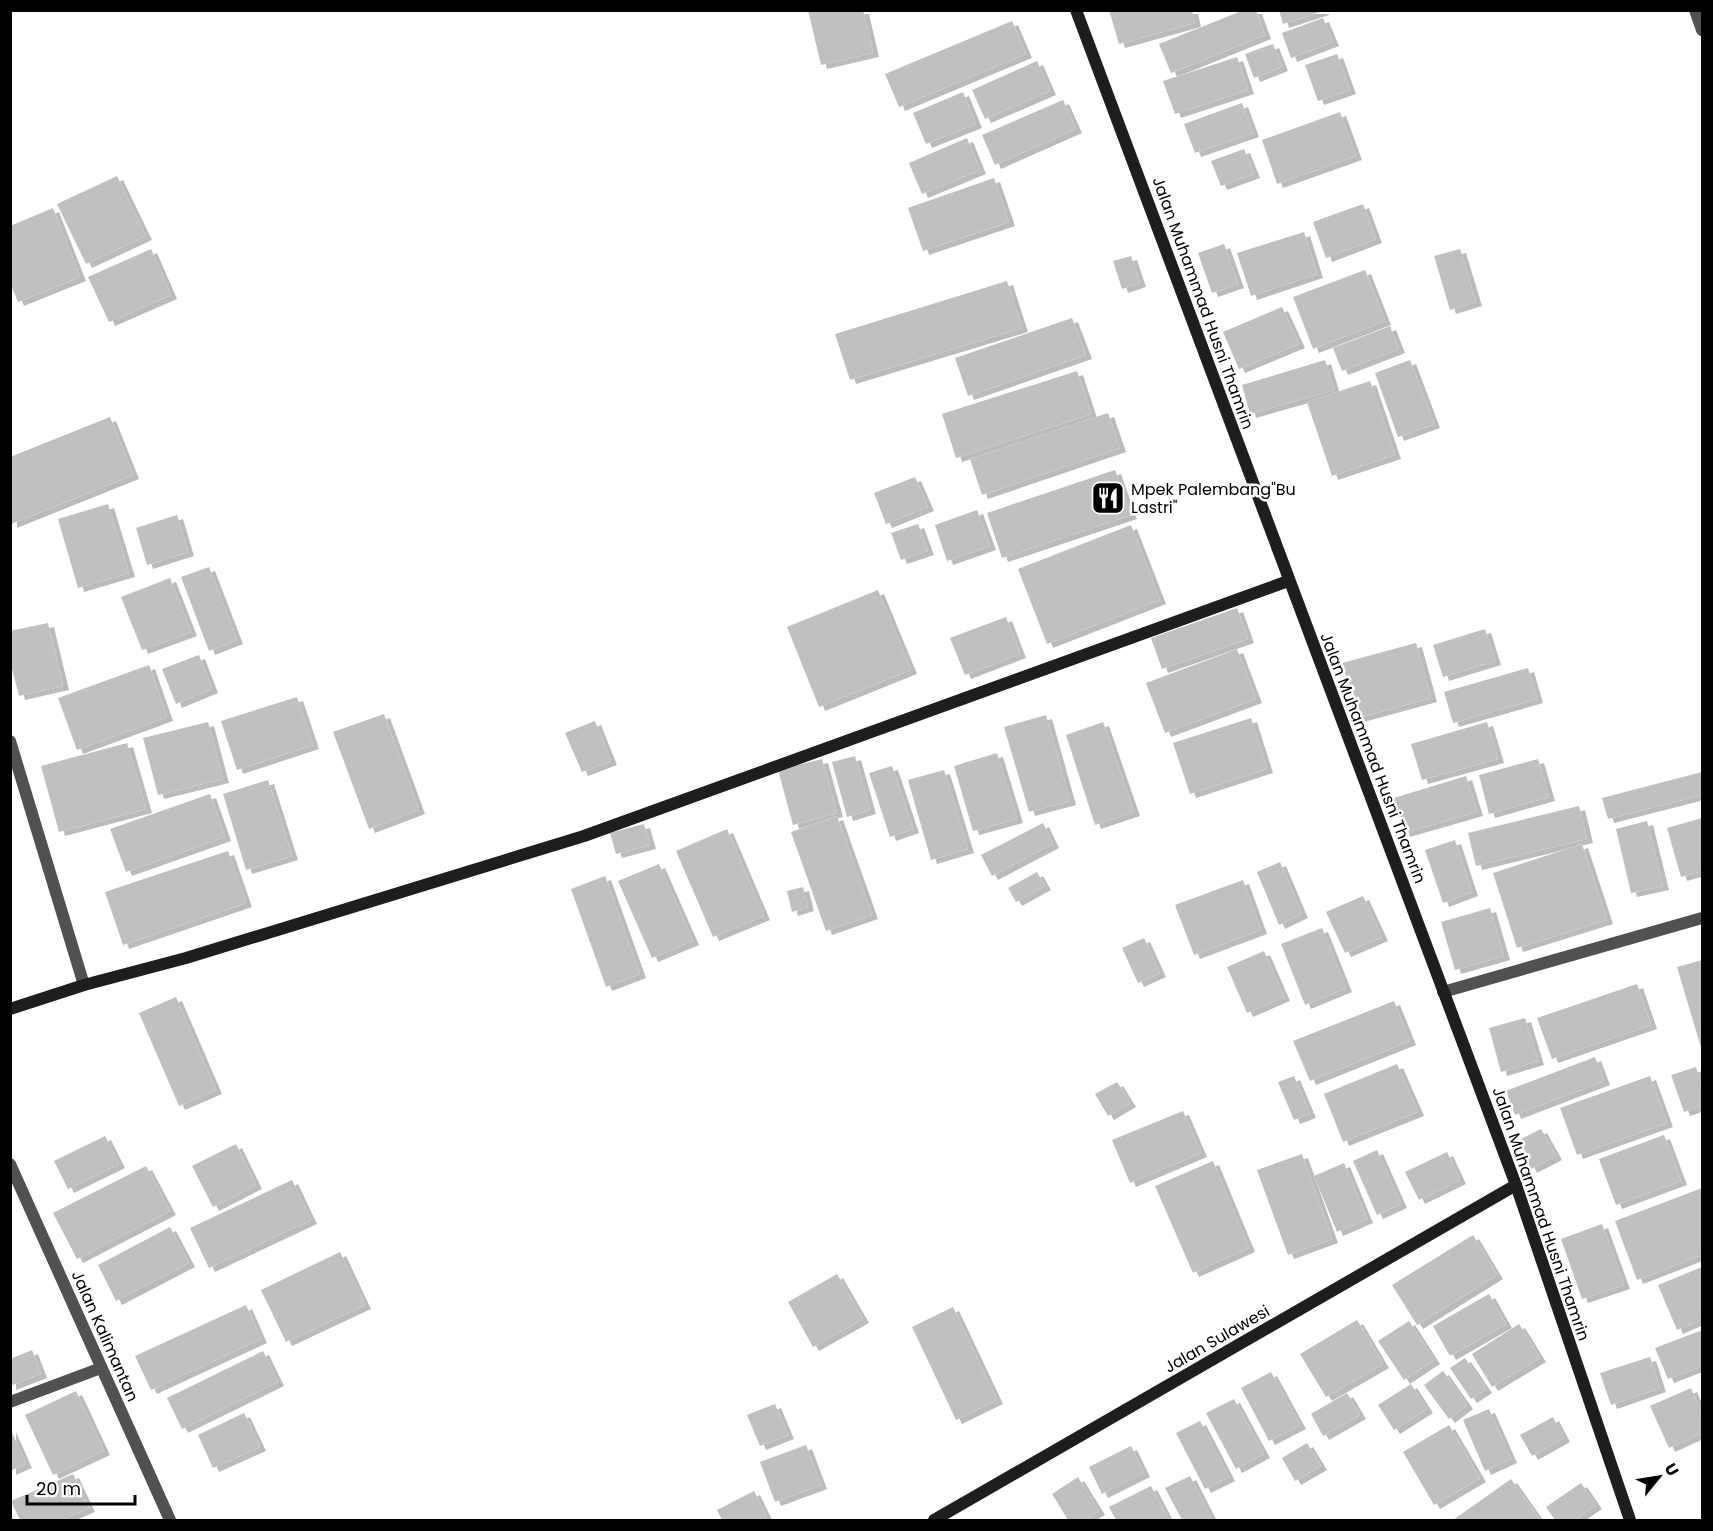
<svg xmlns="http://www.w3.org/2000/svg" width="1713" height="1531" font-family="Poppins,sans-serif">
<defs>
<filter id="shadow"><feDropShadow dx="6" dy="4" stdDeviation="0" flood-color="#0004"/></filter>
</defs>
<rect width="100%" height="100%" fill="#fff"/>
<g fill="#c0c0c0" filter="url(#shadow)">
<path d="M 808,10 L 863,10 L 873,53 L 821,65 Z"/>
<path d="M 1109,10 L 1192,10 L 1195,23 L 1119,44 Z"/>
<path d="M 1244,10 L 1256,10 L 1265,35 L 1171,73 L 1159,44 Z"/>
<path d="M 1279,10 L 1323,10 L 1323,11 L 1283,24 Z"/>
<path d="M 1323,18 L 1333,42 L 1291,58 L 1282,33 Z"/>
<path d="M 1012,21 L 1026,54 L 899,107 L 885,74 Z"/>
<path d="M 1273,44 L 1282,67 L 1254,78 L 1245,54 Z"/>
<path d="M 1337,54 L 1350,90 L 1318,101 L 1305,65 Z"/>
<path d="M 1237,57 L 1248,90 L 1175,114 L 1163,81 Z"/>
<path d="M 1037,61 L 1050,91 L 985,119 L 972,90 Z"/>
<path d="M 963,92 L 976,124 L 926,144 L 913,113 Z"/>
<path d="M 1063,100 L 1076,129 L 995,165 L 982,135 Z"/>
<path d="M 1242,103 L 1253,133 L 1195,153 L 1184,124 Z"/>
<path d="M 1340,112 L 1356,156 L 1277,184 L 1262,140 Z"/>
<path d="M 967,138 L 980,170 L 922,194 L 909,163 Z"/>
<path d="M 1244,149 L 1254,174 L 1221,186 L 1211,161 Z"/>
<path d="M 117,176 L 146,236 L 86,264 L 57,204 Z"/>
<path d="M 994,178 L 1009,222 L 923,251 L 908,208 Z"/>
<path d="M 1363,204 L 1376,239 L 1326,258 L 1313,222 Z"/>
<path d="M 53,208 L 80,277 L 18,302 L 10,283 L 10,226 Z"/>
<path d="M 1304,232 L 1317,274 L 1251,296 L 1237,253 Z"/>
<path d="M 1224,244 L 1238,284 L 1212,293 L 1198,253 Z"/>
<path d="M 151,249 L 171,295 L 109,322 L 88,277 Z"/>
<path d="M 1460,249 L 1476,302 L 1450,310 L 1434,256 Z"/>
<path d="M 1131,256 L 1140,283 L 1122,289 L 1113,261 Z"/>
<path d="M 1365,270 L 1385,321 L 1313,349 L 1293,297 Z"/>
<path d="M 1007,281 L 1022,328 L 850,380 L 835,334 Z"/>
<path d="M 1282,307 L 1299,344 L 1239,369 L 1223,332 Z"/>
<path d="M 1072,318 L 1086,355 L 968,396 L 955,358 Z"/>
<path d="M 1390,326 L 1399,349 L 1342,371 L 1333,348 Z"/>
<path d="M 1325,360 L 1334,390 L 1250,414 L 1242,385 Z"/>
<path d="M 1410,360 L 1434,424 L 1398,437 L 1375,373 Z"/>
<path d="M 1077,371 L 1091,414 L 956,458 L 942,414 Z"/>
<path d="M 1370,381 L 1395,455 L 1332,476 L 1307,402 Z"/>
<path d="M 1108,413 L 1120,448 L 982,495 L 970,459 Z"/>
<path d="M 110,417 L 133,475 L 11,524 L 10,457 Z"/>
<path d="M 1115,470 L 1131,515 L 1002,558 L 987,513 Z"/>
<path d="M 915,477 L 928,507 L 886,524 L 874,493 Z"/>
<path d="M 108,504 L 129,573 L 78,588 L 58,519 Z"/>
<path d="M 977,510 L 990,546 L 947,561 L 935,525 Z"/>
<path d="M 177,515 L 188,552 L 147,565 L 136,528 Z"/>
<path d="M 918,524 L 928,551 L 901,560 L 891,533 Z"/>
<path d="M 1131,525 L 1160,600 L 1047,644 L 1018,569 Z"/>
<path d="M 209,567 L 237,640 L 209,651 L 181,577 Z"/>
<path d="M 170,578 L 191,632 L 142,650 L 121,597 Z"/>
<path d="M 878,590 L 911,670 L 819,707 L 787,627 Z"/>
<path d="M 1237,608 L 1248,639 L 1162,669 L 1151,638 Z"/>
<path d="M 1006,617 L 1020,654 L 965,675 L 950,638 Z"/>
<path d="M 48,623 L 63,686 L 19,696 L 10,661 L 10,631 Z"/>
<path d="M 1485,629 L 1495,661 L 1443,677 L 1433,645 Z"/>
<path d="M 1416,643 L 1431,698 L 1358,718 L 1342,663 Z"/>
<path d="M 1237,649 L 1256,699 L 1165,733 L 1146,683 Z"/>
<path d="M 199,655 L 212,689 L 176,704 L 162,669 Z"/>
<path d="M 149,665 L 167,717 L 77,750 L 58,698 Z"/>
<path d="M 1528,668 L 1537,699 L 1453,723 L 1444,692 Z"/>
<path d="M 297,697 L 313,745 L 237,770 L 221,721 Z"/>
<path d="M 384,714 L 419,810 L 369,829 L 333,732 Z"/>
<path d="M 1046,715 L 1070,801 L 1029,812 L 1004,727 Z"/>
<path d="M 1251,718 L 1267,769 L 1190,794 L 1173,743 Z"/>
<path d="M 595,721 L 611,761 L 582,772 L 565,733 Z"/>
<path d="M 208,722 L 223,779 L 158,795 L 143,738 Z"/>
<path d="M 1103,722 L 1134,812 L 1095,825 L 1066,735 Z"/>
<path d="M 1487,722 L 1498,759 L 1422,780 L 1411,744 Z"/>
<path d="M 127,743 L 146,809 L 59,832 L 41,766 Z"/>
<path d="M 997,753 L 1017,819 L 973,831 L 954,766 Z"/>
<path d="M 855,756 L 870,810 L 847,817 L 832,762 Z"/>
<path d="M 822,759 L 837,813 L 793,825 L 778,770 Z"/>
<path d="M 1538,759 L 1549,797 L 1489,814 L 1479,775 Z"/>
<path d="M 892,766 L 913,829 L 890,837 L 869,773 Z"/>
<path d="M 944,770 L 968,849 L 931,860 L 908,780 Z"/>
<path d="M 1702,772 L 1702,795 L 1608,819 L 1602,798 Z"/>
<path d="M 1466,776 L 1477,812 L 1404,833 L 1394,798 Z"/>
<path d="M 268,780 L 292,856 L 246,870 L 223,794 Z"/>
<path d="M 210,794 L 225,837 L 126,872 L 110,829 Z"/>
<path d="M 1579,806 L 1587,839 L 1476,866 L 1468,833 Z"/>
<path d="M 837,816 L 872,915 L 826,931 L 791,832 Z"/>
<path d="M 1702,818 L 1702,871 L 1681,877 L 1667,828 Z"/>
<path d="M 1647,821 L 1663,886 L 1631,893 L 1616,829 Z"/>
<path d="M 1043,823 L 1053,844 L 992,876 L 981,855 Z"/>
<path d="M 644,824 L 650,845 L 616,854 L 610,833 Z"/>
<path d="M 727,829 L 764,916 L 713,937 L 676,851 Z"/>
<path d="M 1455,840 L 1472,892 L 1443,903 L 1425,850 Z"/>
<path d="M 1582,844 L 1607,920 L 1517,948 L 1493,873 Z"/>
<path d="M 228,851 L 246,903 L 123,945 L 105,892 Z"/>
<path d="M 1280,862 L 1302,914 L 1279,925 L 1257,872 Z"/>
<path d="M 659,864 L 693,941 L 652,958 L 618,881 Z"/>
<path d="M 1037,872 L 1045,886 L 1016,902 L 1008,888 Z"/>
<path d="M 605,876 L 640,974 L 606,987 L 571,889 Z"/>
<path d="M 1243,880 L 1261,930 L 1194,955 L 1175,905 Z"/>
<path d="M 803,887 L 808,907 L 792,912 L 787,891 Z"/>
<path d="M 1363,896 L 1382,937 L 1345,953 L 1326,912 Z"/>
<path d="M 1490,908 L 1504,956 L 1455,970 L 1441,922 Z"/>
<path d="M 1322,928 L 1346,988 L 1305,1005 L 1281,944 Z"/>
<path d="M 1144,938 L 1160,973 L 1138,983 L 1122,948 Z"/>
<path d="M 1264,951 L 1284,997 L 1247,1013 L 1227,967 Z"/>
<path d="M 1702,960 L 1702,1051 L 1677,967 Z"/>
<path d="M 1637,984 L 1651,1025 L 1552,1059 L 1537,1018 Z"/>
<path d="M 176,997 L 216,1090 L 179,1106 L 139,1013 Z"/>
<path d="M 1394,1001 L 1410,1041 L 1310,1081 L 1293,1041 Z"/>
<path d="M 1525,1018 L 1538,1061 L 1501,1072 L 1489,1028 Z"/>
<path d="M 1595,1057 L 1604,1081 L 1515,1115 L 1506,1091 Z"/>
<path d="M 1397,1064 L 1418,1112 L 1343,1142 L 1324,1094 Z"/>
<path d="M 1696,1067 L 1702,1087 L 1702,1106 L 1684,1112 L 1671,1075 Z"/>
<path d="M 1294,1076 L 1310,1114 L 1294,1120 L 1278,1082 Z"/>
<path d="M 1650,1076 L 1667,1123 L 1577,1155 L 1560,1108 Z"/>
<path d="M 1117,1082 L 1130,1103 L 1108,1116 L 1095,1094 Z"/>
<path d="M 1183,1111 L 1201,1153 L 1130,1183 L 1112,1140 Z"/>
<path d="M 1541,1129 L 1556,1156 L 1531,1169 L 1517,1141 Z"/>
<path d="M 1664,1135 L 1681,1181 L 1616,1205 L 1599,1159 Z"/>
<path d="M 105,1136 L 119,1164 L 68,1189 L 54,1161 Z"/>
<path d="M 236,1144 L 256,1185 L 213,1207 L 192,1166 Z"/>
<path d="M 1377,1150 L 1401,1204 L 1377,1215 L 1353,1161 Z"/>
<path d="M 1447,1152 L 1460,1180 L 1419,1200 L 1405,1172 Z"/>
<path d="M 1302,1154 L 1332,1239 L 1288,1255 L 1257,1170 Z"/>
<path d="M 1213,1161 L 1249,1248 L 1193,1273 L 1155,1186 Z"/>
<path d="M 1344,1163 L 1367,1219 L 1337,1232 L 1314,1176 Z"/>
<path d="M 146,1166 L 170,1211 L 77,1259 L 53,1213 Z"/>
<path d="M 292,1180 L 311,1220 L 209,1268 L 190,1228 Z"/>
<path d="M 1702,1188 L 1702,1255 L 1637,1280 L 1615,1221 Z"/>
<path d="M 1602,1224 L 1624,1285 L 1582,1299 L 1561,1239 Z"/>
<path d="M 170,1227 L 189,1263 L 116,1301 L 98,1265 Z"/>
<path d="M 1473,1235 L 1497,1275 L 1417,1325 L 1392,1285 Z"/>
<path d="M 340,1252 L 365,1305 L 286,1342 L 261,1290 Z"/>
<path d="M 1702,1267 L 1702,1319 L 1677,1330 L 1658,1285 Z"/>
<path d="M 837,1274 L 863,1319 L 813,1347 L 788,1302 Z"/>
<path d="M 1489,1294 L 1506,1324 L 1450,1356 L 1433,1326 Z"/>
<path d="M 246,1305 L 261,1339 L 151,1390 L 135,1356 Z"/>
<path d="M 953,1307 L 997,1400 L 956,1420 L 912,1327 Z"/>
<path d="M 1357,1320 L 1383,1364 L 1326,1397 L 1300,1354 Z"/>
<path d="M 1409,1321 L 1434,1360 L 1404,1380 L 1378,1341 Z"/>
<path d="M 1519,1324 L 1540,1358 L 1492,1387 L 1472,1354 Z"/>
<path d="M 1702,1330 L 1702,1366 L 1668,1379 L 1655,1348 Z"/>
<path d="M 32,1350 L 41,1374 L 10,1386 L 10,1359 Z"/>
<path d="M 263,1351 L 278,1382 L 182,1429 L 167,1398 Z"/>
<path d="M 1650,1357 L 1660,1388 L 1611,1405 L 1600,1373 Z"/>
<path d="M 1465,1358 L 1486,1389 L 1471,1399 L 1450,1368 Z"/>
<path d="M 1443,1371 L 1467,1405 L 1449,1419 L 1424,1385 Z"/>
<path d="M 1271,1372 L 1300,1425 L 1269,1441 L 1241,1388 Z"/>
<path d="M 1411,1384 L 1427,1409 L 1394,1430 L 1378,1405 Z"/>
<path d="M 1691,1388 L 1702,1414 L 1702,1433 L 1669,1448 L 1650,1406 Z"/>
<path d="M 76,1391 L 104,1451 L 53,1475 L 25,1415 Z"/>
<path d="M 1347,1393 L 1360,1415 L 1323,1436 L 1311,1414 Z"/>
<path d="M 1234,1399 L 1264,1454 L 1236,1469 L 1206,1413 Z"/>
<path d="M 775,1404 L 788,1435 L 760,1446 L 747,1415 Z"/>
<path d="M 1489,1409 L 1511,1459 L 1485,1471 L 1463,1420 Z"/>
<path d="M 244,1413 L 260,1447 L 213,1468 L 198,1435 Z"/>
<path d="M 1553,1417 L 1564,1438 L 1532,1456 L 1520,1435 Z"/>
<path d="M 1200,1421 L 1229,1477 L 1205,1489 L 1176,1433 Z"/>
<path d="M 1449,1425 L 1480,1478 L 1434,1505 L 1403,1452 Z"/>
<path d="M 10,1428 L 26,1464 L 10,1471 Z"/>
<path d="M 1307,1443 L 1321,1466 L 1295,1481 L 1282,1458 Z"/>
<path d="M 806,1445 L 821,1485 L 775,1502 L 760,1462 Z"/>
<path d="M 1131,1446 L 1144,1473 L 1102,1494 L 1089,1467 Z"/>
<path d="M 73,1474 L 89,1508 L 61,1520 L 20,1520 L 11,1501 Z"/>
<path d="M 1190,1476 L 1211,1517 L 1205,1520 L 1182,1520 L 1165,1488 Z"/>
<path d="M 1078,1477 L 1099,1511 L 1084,1520 L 1068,1520 L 1052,1494 Z"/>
<path d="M 1511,1479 L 1540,1520 L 1453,1520 Z"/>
<path d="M 1581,1483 L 1596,1505 L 1574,1520 L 1555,1520 L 1546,1507 Z"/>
<path d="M 1151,1486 L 1169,1520 L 1116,1520 L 1109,1507 Z"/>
<path d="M 754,1491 L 766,1516 L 757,1520 L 722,1520 L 717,1510 Z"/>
</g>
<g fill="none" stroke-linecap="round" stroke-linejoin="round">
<g stroke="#515151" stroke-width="12">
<path d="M 1695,10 L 1702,30"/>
<path d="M 10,741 L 84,985"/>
<path d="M 1443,992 L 1702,918"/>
<path d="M 10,1164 L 170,1520"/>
<path d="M 10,1402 L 101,1368"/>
</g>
<g stroke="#1e1e1e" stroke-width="12">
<path d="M 1076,10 L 1516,1185 L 1630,1520"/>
<path d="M 10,1009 L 84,985 L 186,958 L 584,836 L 1288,581"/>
<path d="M 934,1520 L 1516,1185"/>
</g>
</g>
<defs>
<g id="restaurant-square" transform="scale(1.725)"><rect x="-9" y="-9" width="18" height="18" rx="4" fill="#000" stroke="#fff"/><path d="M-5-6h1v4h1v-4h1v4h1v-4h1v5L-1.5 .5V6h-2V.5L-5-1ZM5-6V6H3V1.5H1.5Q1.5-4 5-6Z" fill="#fff"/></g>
</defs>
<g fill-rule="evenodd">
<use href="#restaurant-square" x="1108" y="498"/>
</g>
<g text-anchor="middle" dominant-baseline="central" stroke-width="5" stroke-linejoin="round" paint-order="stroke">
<g font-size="16" fill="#000" stroke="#fff">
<text transform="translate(1203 303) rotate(70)">Jalan Muhammad Husni Thamrin</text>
<text transform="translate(1373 758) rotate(69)">Jalan Muhammad Husni Thamrin</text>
<text transform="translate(1541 1214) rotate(71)">Jalan Muhammad Husni Thamrin</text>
<text transform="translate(105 1336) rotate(66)">Jalan Kalimantan</text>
<text transform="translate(1217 1339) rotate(-30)">Jalan Sulawesi</text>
</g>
<g font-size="16" fill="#000" stroke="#fff" text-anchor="start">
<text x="1131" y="489">Mpek Palembang"Bu<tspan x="1131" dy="18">Lastri"</tspan></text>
</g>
</g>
<rect width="1713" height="1531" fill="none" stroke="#000000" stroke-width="24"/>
<g transform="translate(1659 1477) rotate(60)" stroke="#ffffff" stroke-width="4.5" paint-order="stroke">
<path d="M0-4.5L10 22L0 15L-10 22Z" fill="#000000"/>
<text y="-9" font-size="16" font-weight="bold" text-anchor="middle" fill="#000000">U</text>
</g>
<path d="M27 1495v9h108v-9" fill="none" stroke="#000000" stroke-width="3"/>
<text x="36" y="1495" font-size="18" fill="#000000" stroke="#ffffff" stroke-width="4.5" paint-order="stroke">20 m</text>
</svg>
